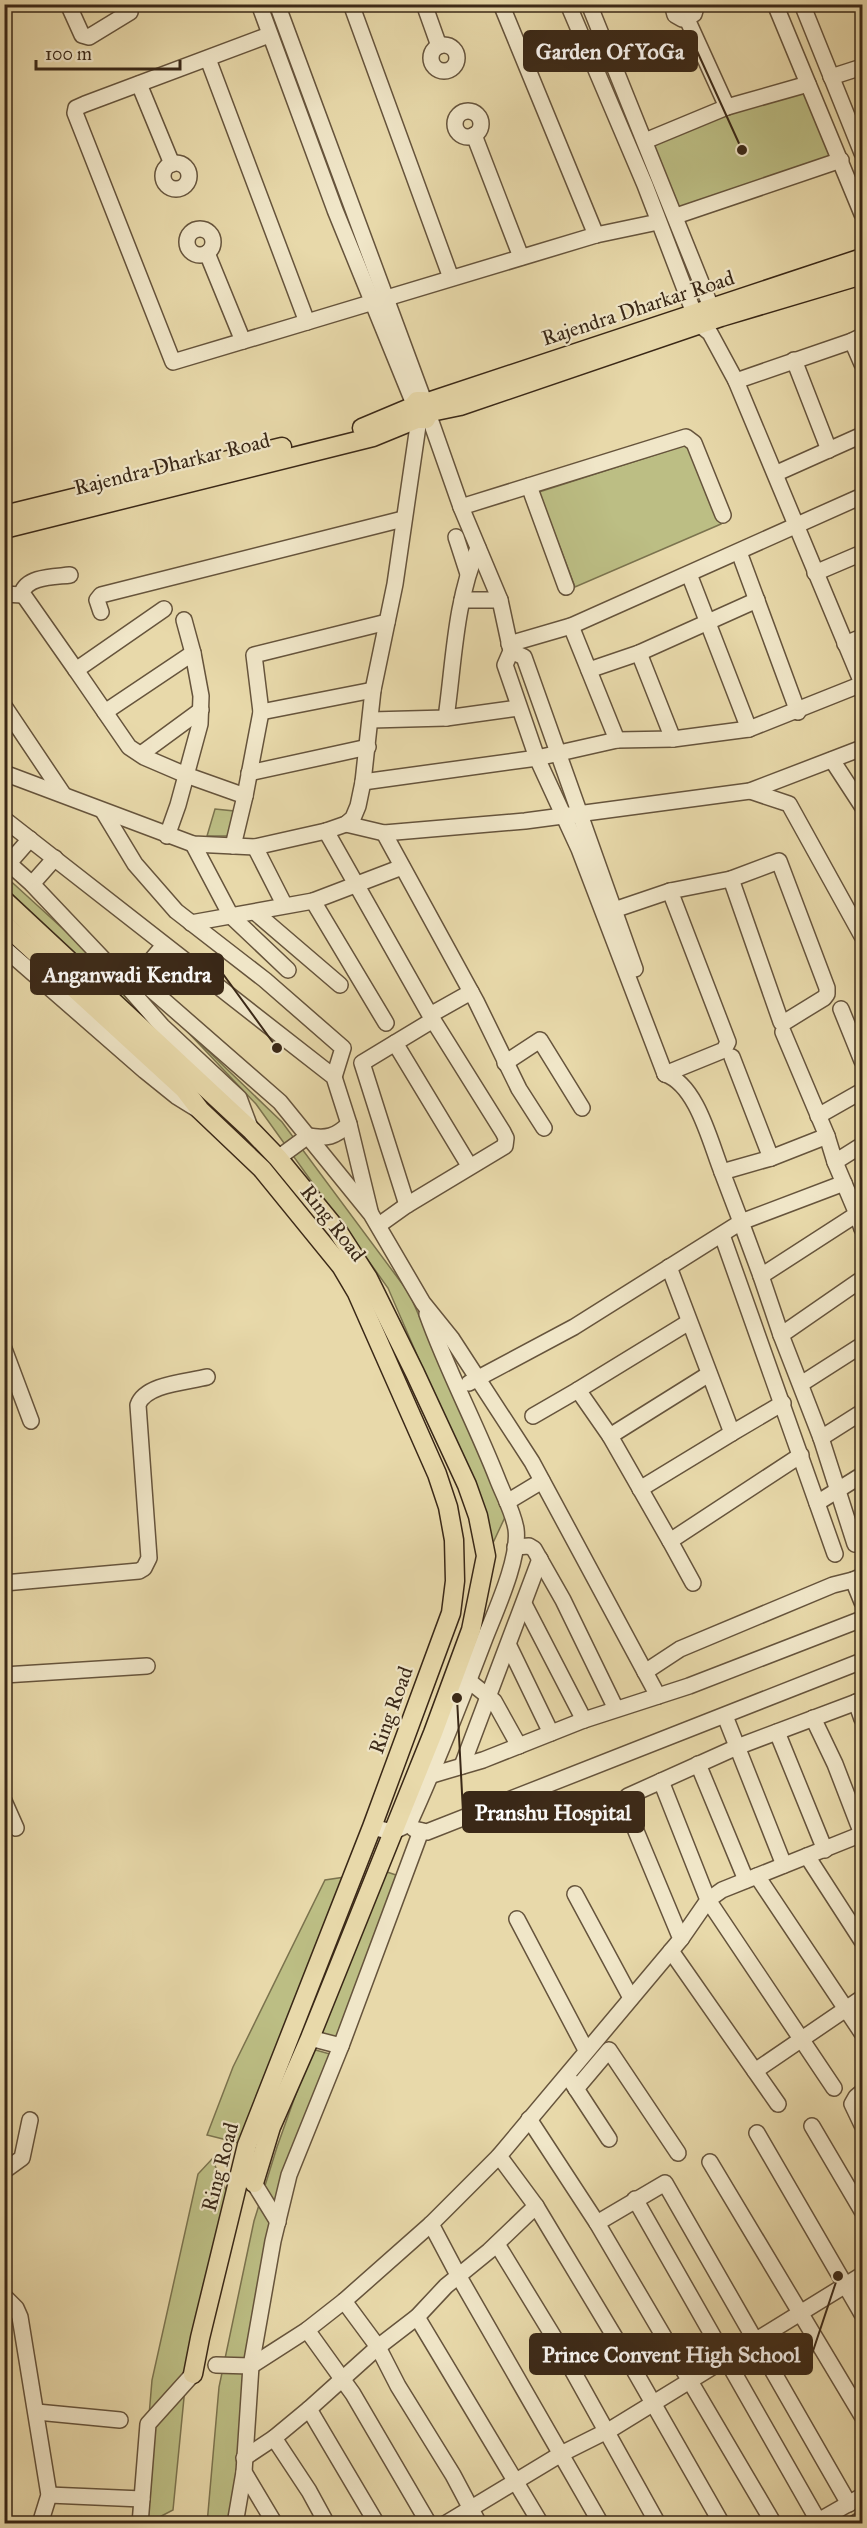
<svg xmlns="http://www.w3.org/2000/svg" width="867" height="2528" font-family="'IM FELL Great Primer',serif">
<rect width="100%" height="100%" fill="#e8d9aa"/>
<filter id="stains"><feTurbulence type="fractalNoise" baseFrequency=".00333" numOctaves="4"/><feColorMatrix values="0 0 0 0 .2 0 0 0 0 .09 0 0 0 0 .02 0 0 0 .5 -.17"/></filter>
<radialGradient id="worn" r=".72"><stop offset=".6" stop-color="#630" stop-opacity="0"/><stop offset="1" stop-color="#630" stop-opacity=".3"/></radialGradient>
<g fill="#bcbe84" stroke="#7b734e" stroke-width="1.5">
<path d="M 805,88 L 835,157 L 678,211 L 649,143 Z"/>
<path d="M 692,443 L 721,524 L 575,587 L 539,492 Z"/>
<path d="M 215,809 L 234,811 L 229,836 L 207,836 Z"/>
<path d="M 4,875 L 95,958 L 181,1056 L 5,896 Z"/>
<path d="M 182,1026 L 282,1122 L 409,1293 L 506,1515 L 492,1545 L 466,1468 L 388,1288 L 256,1104 Z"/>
<path d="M 378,1869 L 405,1878 L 341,2046 L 310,2038 Z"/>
<path d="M 352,1876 L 247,2145 L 207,2135 L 233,2067 L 325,1880 Z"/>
<path d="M 312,2049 L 337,2056 L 278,2222 L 236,2523 L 207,2524 L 219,2387 L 254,2221 L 277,2147 Z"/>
<path d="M 212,2159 L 228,2194 L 188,2357 L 173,2510 L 146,2524 L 142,2499 L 152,2380 L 198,2174 Z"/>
</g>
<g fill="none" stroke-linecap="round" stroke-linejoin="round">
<g stroke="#66543c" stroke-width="18">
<g id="minor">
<path d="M 68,4 L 82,35 L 89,37 L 130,12 L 127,4"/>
<path d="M 259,4 L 335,210 L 414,404"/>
<path d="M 277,4 L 424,401"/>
<path d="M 351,4 L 451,278"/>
<path d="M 424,4 L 439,46"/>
<path d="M 501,4 L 596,235"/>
<path d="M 568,4 L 645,185 L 694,313 L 700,325 L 710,333 L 736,381 L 862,683"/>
<path d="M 589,4 L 711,307 L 714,318"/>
<path d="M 672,4 L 675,15 L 682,19 L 694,14 L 697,4"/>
<path d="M 775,4 L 862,214"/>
<path d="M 802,4 L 862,153"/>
<path d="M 687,19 L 727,107"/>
<path d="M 269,35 L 85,104 L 76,108 L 75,113 L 173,362 L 307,322"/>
<circle cx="444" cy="58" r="13"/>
<path d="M 208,59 L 307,322 L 596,235 L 658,222"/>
<path d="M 831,77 L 862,67"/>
<path d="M 139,84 L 172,164"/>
<circle cx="468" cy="124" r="13"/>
<path d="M 474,135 L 521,257"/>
<path d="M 645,141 L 727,107 L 808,84"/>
<circle cx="176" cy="176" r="13"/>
<path d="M 676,216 L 841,160"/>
<circle cx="200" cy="242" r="13"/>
<path d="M 207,253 L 243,341"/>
<path d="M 862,336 L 852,341 L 862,364"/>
<path d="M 794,360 L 829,450"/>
<path d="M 736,381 L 852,341"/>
<path d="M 429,416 L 461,507 L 500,600 L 511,651 L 505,665 L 537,758 L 579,849 L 665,1074"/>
<path d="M 777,473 L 862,435"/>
<path d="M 529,486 L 566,587"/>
<path d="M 461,507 L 686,437 L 694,443 L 723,515"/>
<path d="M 456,537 L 468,574"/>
<path d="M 739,552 L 798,712"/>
<path d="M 815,573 L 862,553"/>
<path d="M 689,574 L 749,729"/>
<path d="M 70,575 C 55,577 27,576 22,593 L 76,670"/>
<path d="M 4,594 L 22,595"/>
<path d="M 462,600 L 500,600"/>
<path d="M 164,609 L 76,670 L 129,747 L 144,757 L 186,775 L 245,796 L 233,846"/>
<path d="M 101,612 L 97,600 L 101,595 L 403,519"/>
<path d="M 184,620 L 193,653"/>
<path d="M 571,626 L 617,740"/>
<path d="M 509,644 L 571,626 L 862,496"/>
<path d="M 845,644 L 862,637"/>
<path d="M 511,651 L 524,657 L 635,969"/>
<path d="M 639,653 L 673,739"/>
<path d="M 589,670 L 639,653 L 757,600"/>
<path d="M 4,706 L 63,794"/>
<path d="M 105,712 L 193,653 L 201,696 L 200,724 L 178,805 L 167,836"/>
<path d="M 261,712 L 373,690"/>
<path d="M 446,718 C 454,662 455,601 478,548"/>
<path d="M 371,720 L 446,718 L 518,708"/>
<path d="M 141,754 L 201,710"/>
<path d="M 832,760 L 862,806"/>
<path d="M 4,773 L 193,844 L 255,847 L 326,831 L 346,824 L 353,818 L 358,806 L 363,782 L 373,690 L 395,584 L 419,419"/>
<path d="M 249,773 L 368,747"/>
<path d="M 363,782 L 537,758 L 617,740 L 673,739 L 749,729 L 862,684"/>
<path d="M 750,791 L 789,804 L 862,936"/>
<path d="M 245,796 L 261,712 L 254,655 L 387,622"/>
<path d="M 103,811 L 135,864 L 176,911 L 265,980 L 343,1048 L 334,1077"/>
<path d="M 4,819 L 334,1077 L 349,1124 L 370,1211"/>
<path d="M 346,824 L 384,833 L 525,821 L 750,791 L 862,748"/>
<path d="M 326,831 L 430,1015 L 471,992"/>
<path d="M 384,833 L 476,1001 L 519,1089 L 544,1128"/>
<path d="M 193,844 L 231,916 L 288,970"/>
<path d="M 255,847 L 284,904"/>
<path d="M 4,859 L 32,884 L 105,961 L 162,1026 L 239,1098 L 251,1130"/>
<path d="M 779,861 L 827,988 L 827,994 L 824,998 L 785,1022 L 781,1022 L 731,879 Z"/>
<path d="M 9,863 L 30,839"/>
<path d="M 32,884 L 55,858"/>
<path d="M 313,901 L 386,1023"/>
<path d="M 256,913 L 340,985"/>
<path d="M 605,913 L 670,891"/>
<path d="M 191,923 L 313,901 L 402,867"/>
<path d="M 4,948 L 145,1071 L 176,1096 L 197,1109"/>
<path d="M 105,961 L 137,977 L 280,1102 L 371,1214 L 423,1303 L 452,1339 L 532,1462 L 658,1696"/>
<path d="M 137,977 L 164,945"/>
<path d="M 841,1009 L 862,1061"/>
<path d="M 783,1032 L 827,1136 L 835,1162 L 862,1145"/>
<path d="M 395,1043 L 362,1063 L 407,1205"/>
<path d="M 732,1057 L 771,1158"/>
<path d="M 505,1063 L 540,1040 L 582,1108"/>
<path d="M 665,1074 L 724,1050 L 728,1042 L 670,891 L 731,879"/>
<path d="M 665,1074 C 697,1085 710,1142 722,1172"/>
<path d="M 818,1116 L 862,1091"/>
<path d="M 827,1136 L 771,1158 L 722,1172 L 741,1222 L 844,1183"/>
<path d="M 278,1158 L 308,1136 C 327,1139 335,1137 349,1124"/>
<path d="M 835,1162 L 857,1214 L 862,1210"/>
<path d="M 379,1225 L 407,1205 L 505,1146 L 506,1138 L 503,1132 L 433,1020 L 395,1043 L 470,1167"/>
<path d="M 862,1229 L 857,1214 L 761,1276 L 781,1335 L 862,1279"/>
<path d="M 722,1235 L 835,1554"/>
<path d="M 669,1267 L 732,1433 L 783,1403"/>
<path d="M 781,1335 L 821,1438 L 862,1412"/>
<path d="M 4,1349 L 31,1421"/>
<path d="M 709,1374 L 610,1436 L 670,1541 L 801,1455"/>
<path d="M 469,1383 L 574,1327 L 741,1222 L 761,1276"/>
<path d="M 801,1384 L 862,1345"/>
<path d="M 533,1416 L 578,1390"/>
<path d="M 610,1436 L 578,1390 L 689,1322"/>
<path d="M 821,1438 L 855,1544"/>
<path d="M 640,1489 L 732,1433"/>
<path d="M 507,1502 L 542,1481"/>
<path d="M 817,1503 L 862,1475"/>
<path d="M 670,1541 L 693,1583"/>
<path d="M 515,1547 L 529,1546 L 534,1549 L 563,1600 L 616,1709"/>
<path d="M 862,1576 L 853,1580 L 862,1602"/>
<path d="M 4,1583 L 139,1571 L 144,1568 L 149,1558 L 138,1405 C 145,1384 187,1382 207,1377"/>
<path d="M 524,1604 L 584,1720"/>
<path d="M 509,1646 L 551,1733"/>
<path d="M 645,1672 L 680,1649 L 833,1585 L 853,1580"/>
<path d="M 4,1675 L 147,1666"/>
<path d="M 469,1681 L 494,1701 L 519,1746"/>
<path d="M 856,1702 L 862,1719"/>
<path d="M 725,1716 L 784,1865"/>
<path d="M 813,1718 L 835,1764 L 862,1834"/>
<path d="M 777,1732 L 825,1850"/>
<path d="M 698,1764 L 746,1880"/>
<path d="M 462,1766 L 540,1559"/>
<path d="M 432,1775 L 483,1760 L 584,1720 L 689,1686 L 862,1619"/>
<path d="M 661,1781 L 708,1900 L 681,1939"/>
<path d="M 4,1801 L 16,1828"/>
<path d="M 409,1824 C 437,1763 461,1701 485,1638 C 496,1610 520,1558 516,1529 C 513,1511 503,1494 497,1478 C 475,1422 447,1370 427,1314"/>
<path d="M 372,1827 L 392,1832 L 409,1824 L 414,1829 L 427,1832 L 862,1661"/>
<path d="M 807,1856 L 862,1941"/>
<path d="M 757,1876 L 862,2033"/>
<path d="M 575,1894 L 631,1998"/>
<path d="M 517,1919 L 586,2050"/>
<path d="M 671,1951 L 778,2104"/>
<path d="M 310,2038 L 341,2046"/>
<path d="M 755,2071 L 862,1998"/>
<path d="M 571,2081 L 609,2139"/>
<path d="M 834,2088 L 708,1900 L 722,1890 L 862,1834"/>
<path d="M 576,2089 L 609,2050 L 678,2153"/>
<path d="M 862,2092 L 856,2097 L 852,2104 L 862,2125"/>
<path d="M 529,2119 L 597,2223 L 774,2524"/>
<path d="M 812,2126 L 862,2211"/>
<path d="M 757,2133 L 862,2314"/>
<path d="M 499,2156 L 536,2206"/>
<path d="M 710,2162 L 862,2416"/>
<path d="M 4,2171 L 22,2158 L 30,2120"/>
<path d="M 254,2183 L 278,2222"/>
<path d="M 635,2199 L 820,2524"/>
<path d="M 597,2223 L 665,2183 L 849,2504"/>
<path d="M 431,2224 L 458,2275 L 601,2524"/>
<path d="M 497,2244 L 555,2339 L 658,2524"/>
<path d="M 4,2296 L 16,2308 L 20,2317 L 49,2495 L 40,2524"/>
<path d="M 344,2301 L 378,2347 L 398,2386 L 453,2475 L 479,2524"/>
<path d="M 417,2317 L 541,2524"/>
<path d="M 307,2330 L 353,2394 L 429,2524"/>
<path d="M 216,2365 L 251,2366 L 307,2330 L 344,2301 L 431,2224 L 499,2156 L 681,1939 L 626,1807 L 628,1796 L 737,1747 L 862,1700"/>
<path d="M 309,2409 L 378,2347 L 417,2317 L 446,2286 L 489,2251 L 536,2206 L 625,2354 L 722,2524"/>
<path d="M 37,2412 L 120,2420"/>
<path d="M 274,2438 L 309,2409 L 377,2524"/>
<path d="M 244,2458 L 274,2438 L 309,2491 L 327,2524"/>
<path d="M 244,2472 L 275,2524"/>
<path d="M 49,2495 L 142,2499"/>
<path d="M 140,2524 L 148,2424 L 193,2374"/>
<path d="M 235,2524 L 244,2472 L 251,2366 L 273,2241 L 289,2175 L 341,2046 L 421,1831"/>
<path d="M 445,2524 L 561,2454 L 613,2428 L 862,2275"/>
<path d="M 813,2524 L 862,2496"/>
<path d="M 854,2524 L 862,2519"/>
</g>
</g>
<g stroke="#3a2817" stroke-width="21">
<g id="major">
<path d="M 428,402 L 862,258"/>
<path d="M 431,412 L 460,406 L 721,317 L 862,275"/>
<path d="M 362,428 L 412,407"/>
<path d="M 4,515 L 282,447"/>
<path d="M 4,529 L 373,437 L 417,419 L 426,419 L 431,409 L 424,401 L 417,401 L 412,407 L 413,416 L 417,419"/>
<path d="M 4,900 L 252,1131 L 278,1158 L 337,1230 L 368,1278 L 415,1373 L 467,1485 L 478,1516 L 486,1556 L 471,1630 L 433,1733 L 310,2038 L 271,2127 L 254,2183"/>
<path d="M 4,924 L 184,1089 L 200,1110 L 262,1169 L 341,1266 L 357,1293 L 437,1474 L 448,1507 L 454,1540 L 455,1581 L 451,1613 L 372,1827 L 247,2145 L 200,2338 L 193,2374"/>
</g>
</g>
<use href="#minor" stroke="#f0e6c8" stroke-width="15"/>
<use href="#major" stroke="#e8d9aa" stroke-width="18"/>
</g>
<g text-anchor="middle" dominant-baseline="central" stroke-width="4.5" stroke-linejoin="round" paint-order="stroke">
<g font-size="21" fill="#3a2817" stroke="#f0e6c8">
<text transform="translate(638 308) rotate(-18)">Rajendra Dharkar Road</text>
<text transform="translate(172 464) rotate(-14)">Rajendra Dharkar Road</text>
<text transform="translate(333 1223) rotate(52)">Ring Road</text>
<text transform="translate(391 1710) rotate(-70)">Ring Road</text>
<text transform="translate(220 2167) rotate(-75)">Ring Road</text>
</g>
</g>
<path fill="none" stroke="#3a2817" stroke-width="2" d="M742 150L697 51M277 1048L223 974M457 1698L463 1812M838 2276L812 2354"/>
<g fill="#3a2817" stroke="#f0e6c8" stroke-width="2">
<circle cx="742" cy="150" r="6"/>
<circle cx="277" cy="1048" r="6"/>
<circle cx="457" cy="1698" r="6"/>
<circle cx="838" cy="2276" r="6"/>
</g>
<g fill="#3a2817" stroke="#3a2817" stroke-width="2">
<rect x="524" y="31" width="173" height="40" rx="6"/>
<rect x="31" y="954" width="192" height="40" rx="6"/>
<rect x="463" y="1792" width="181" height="40" rx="6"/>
<rect x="530" y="2334" width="282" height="40" rx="6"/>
</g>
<g font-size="22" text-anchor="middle" font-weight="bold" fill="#fff">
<text x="610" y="59">Garden Of YoGa</text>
<text x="127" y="982">Anganwadi Kendra</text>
<text x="553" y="1820">Pranshu Hospital</text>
<text x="671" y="2362">Prince Convent High School</text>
</g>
<rect width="867" height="2528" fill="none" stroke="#e8d9aa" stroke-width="24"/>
<rect x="6" y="6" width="855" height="2516" fill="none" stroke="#3a2817" stroke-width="3"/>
<rect x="12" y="12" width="843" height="2504" fill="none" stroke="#3a2817" stroke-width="1.5"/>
<path d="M36 60v9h144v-9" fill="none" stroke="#3a2817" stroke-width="3"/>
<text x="45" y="60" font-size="18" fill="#3a2817" stroke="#f0e6c8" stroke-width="4.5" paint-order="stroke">100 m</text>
<rect width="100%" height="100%" filter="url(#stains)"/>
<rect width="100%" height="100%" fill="url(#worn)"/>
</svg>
